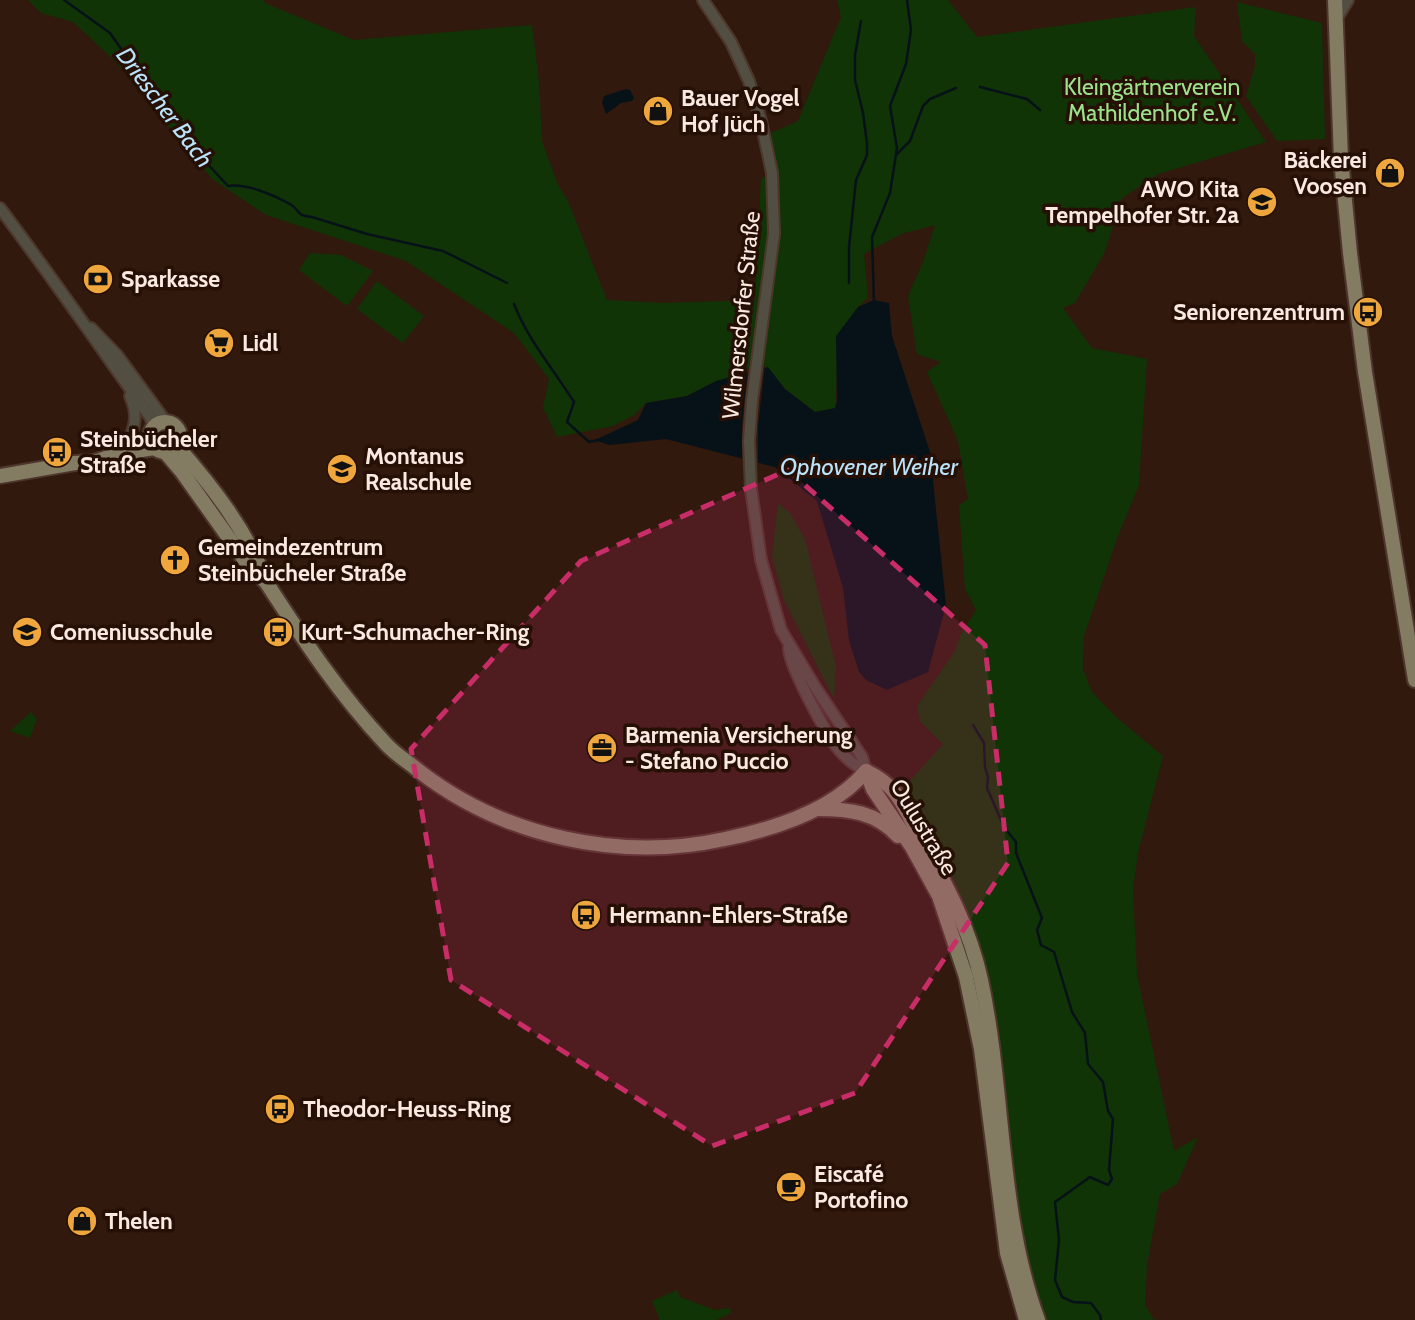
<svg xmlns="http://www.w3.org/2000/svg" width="1415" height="1320" font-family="Cabin,sans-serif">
<rect width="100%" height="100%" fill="#31190d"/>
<g fill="#113406">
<path d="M 28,0 L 263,0 L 265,3 L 354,40 L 532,25 L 539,81 L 542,141 L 558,185 L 568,201 L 607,300 L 663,303 L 755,300 L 761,178 L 775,174 L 771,133 L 798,121 L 841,17 L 837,0 L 948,0 L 977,37 L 1196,7 L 1194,36 L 1266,142 L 1158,174 L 1121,199 L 1105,252 L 1075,303 L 1063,308 L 1092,348 L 1147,359 L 1139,485 L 1118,536 L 1084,636 L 1083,669 L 1092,692 L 1116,717 L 1163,756 L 1138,853 L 1133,889 L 1137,974 L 1174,1151 L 1198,1137 L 1177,1184 L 1160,1194 L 1147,1265 L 1145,1305 L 1154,1320 L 1042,1320 L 1024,1253 L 974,933 L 953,879 L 900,792 L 943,744 L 920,721 L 917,706 L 955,651 L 960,636 L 976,610 L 965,589 L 959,505 L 968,499 L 958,441 L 927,372 L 941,362 L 917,354 L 908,296 L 923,262 L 935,225 L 901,234 L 864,254 L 868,298 L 858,307 L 837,374 L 835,408 L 815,412 L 785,389 L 716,381 L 687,396 L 646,403 L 634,415 L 613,426 L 557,437 L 543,407 L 549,379 L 514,333 L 406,261 L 266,215 L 212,179 L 115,61 L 73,22 L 41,13 Z"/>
<path d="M 1237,2 L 1322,23 L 1325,139 L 1277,141 L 1246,96 L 1255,66 L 1255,54 L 1242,41 Z"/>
<path d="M 310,253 L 341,255 L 373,271 L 347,306 L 299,270 Z"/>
<path d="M 377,281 L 424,316 L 403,343 L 357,309 Z"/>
<path d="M 778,503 L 790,513 L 805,539 L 836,667 L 834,699 L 784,600 L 772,556 Z"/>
<path d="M 31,712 L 37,719 L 30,738 L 10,731 Z"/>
<path d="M 677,1290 L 680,1297 L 715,1310 L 730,1308 L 731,1313 L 717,1320 L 660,1320 L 652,1301 Z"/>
</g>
<g fill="#061218">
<path d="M 626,89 L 630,90 L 634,98 L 632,101 L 621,103 L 606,114 L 602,103 L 604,96 Z"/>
<path d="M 874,300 L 889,303 L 892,336 L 930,452 L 946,605 L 928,672 L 887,690 L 866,680 L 859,672 L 849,641 L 843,588 L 817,501 L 775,467 L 666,439 L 609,445 L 595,440 L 638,420 L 646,403 L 687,396 L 716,381 L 768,367 L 785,389 L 815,412 L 835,408 L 837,401 L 836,336 L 858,307 Z"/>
</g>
<path fill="#31190d" d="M 765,365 L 758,426 L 758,466 L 742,463 L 742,424 L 748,369 Z"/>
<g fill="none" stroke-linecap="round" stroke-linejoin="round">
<g stroke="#061218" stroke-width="2.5">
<path d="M 64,0 L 110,33 L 138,73 L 171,107 L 202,158 L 228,186 C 246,183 274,195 290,204 C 302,211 294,215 312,217 L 367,234 L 443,251 L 507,283"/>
<path d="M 980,87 L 1027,99 L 1040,110"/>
<path d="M 897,154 L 910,141 L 923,106 L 930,99 L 956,88"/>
<path d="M 849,283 L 849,247 L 856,180 L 867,155 L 867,143 L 863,113 L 855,80 L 855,55 L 861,21"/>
<path d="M 874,303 L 872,237 L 890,193 L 897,148 L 890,106 L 906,64 L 911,30 L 907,0"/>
<path d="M 514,304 C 528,340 554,370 574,402 L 567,422 L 589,442 L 598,440"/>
<path d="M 973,725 L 984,743 L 985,767 L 988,777 L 987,788 L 1004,827 L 1016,842 L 1016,853 L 1042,918 L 1037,930 L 1041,945 L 1054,952 L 1072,1012 L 1085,1033 L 1088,1064 L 1103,1082 L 1108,1111 L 1113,1119 L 1109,1170 L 1112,1179 L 1108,1185 L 1090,1177 L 1055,1202 L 1059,1240 L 1055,1280 L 1062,1297 L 1073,1302 L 1091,1303 L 1100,1315 L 1101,1320"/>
</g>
<g stroke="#4d362b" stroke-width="14">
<g id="minor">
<path d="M 703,0 L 731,42 L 749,81 L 761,121 L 772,173 L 774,234 L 752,400 L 749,441 L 751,489 L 761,560 L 781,630 L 817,690 L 862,757 L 866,771"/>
<path d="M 1337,18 L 1348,0"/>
<path d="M 0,208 C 52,277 100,347 150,417 L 154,427"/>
<path d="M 91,328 L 117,355 L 166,422"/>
<path d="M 126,444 C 136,428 138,413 130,396"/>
<path d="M 789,648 C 789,666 827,736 840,751 C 848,760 855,766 866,771"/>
</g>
</g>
<g stroke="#4d362b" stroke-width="18">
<g id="major">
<path d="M 1335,0 L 1341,159 L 1350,253 L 1365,372 L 1415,680"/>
<circle cx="165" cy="437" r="15"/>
<path d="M 177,446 C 212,486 248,532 266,582 C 303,639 339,694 386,744 C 395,754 408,762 419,771 C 504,837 620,862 725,839 C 774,829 833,811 866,771"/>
<path d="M 166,453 L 182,472 L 251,569 L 265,581"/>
<path d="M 0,476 L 75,463 L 94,462 L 117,454 L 154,448"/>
<path d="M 866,771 C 900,787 904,808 921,839 C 946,884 970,929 981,980 C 1005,1092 998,1211 1038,1320"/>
<path d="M 866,771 L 873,789 L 912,847 L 939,896 L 966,977 L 981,1049 L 1007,1253 L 1026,1320"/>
<path d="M 818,809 C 849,809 876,812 898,836"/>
</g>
</g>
<use href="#minor" stroke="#524e42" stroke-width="10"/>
<use href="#major" stroke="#847b63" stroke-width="14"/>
</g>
<path fill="#c82d68" fill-opacity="0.2" stroke="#c82d68" stroke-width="5" stroke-dasharray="14 9" stroke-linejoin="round" d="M 788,470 L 985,645 L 1008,863 L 855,1093 L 712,1146 L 451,980 L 411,749 L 581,561 Z"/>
<defs>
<g id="shop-disc" transform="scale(1.575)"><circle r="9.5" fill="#efa73d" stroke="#261005"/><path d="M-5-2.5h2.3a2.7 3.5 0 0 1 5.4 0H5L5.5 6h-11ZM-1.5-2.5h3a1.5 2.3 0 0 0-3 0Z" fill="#111"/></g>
<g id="school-disc" transform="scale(1.575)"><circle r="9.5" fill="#efa73d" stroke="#261005"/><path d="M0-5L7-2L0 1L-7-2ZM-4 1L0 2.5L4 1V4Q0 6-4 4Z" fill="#111"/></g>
<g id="bank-disc" transform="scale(1.575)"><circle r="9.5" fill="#efa73d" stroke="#261005"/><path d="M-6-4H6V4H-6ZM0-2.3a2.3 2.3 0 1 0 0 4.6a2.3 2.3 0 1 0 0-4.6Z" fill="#111"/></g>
<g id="bus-disc" transform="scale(1.575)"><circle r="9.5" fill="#efa73d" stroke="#261005"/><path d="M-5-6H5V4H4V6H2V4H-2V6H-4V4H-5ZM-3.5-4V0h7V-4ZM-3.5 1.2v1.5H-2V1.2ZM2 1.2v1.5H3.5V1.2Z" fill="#111"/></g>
<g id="supermarket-disc" transform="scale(1.575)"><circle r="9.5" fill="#efa73d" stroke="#261005"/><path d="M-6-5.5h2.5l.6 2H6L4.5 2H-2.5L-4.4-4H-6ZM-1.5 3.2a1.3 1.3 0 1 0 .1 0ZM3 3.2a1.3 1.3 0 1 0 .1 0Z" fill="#111"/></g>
<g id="church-disc" transform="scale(1.575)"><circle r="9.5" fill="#efa73d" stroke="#261005"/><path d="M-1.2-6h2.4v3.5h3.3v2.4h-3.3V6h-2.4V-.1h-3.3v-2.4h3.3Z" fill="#111"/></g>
<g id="office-disc" transform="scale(1.575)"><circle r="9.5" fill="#efa73d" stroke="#261005"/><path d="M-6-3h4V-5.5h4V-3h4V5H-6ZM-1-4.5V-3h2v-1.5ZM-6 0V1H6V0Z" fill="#111"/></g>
<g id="cafe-disc" transform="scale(1.575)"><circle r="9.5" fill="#efa73d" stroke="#261005"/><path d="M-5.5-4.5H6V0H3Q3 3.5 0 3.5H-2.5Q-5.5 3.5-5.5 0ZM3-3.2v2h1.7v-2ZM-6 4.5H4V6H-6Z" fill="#111"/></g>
</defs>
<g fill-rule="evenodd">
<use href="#shop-disc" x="658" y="111"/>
<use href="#shop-disc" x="1390" y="173"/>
<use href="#school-disc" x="1262" y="202"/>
<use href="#bank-disc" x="98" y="279"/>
<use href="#bus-disc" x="1368" y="312"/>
<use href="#supermarket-disc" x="219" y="343"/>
<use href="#bus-disc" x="57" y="452"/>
<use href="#school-disc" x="342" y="469"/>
<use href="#church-disc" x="175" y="560"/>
<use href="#school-disc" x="27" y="632"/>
<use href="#bus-disc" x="278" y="632"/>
<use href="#office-disc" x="602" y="748"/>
<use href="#bus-disc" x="586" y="915"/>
<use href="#bus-disc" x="280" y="1109"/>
<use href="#cafe-disc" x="791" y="1187"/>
<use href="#shop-disc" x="82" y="1221"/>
</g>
<g text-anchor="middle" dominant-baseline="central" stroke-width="7" stroke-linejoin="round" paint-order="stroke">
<g font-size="23" fill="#9be28a" stroke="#261005">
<text x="1152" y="87">Kleingärtnerverein<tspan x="1152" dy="26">Mathildenhof e.V.</tspan></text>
</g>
<g font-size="23" font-weight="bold" fill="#fae9e1" stroke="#261005" text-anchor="start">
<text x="681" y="98">Bauer Vogel<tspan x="681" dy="26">Hof Jüch</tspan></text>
<text x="1367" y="160" text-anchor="end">Bäckerei<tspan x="1367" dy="26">Voosen</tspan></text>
<text x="1239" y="189" text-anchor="end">AWO Kita<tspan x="1239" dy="26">Tempelhofer Str. 2a</tspan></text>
<text x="121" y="279">Sparkasse</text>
<text x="1345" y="312" text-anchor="end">Seniorenzentrum</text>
<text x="242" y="343">Lidl</text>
<text x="80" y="439">Steinbücheler<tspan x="80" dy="26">Straße</tspan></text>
<text x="365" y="456">Montanus<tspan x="365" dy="26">Realschule</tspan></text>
<text x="198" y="547">Gemeindezentrum<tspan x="198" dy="26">Steinbücheler Straße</tspan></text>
<text x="50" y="632">Comeniusschule</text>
<text x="301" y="632">Kurt-Schumacher-Ring</text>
<text x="625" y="735">Barmenia Versicherung<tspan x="625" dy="26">- Stefano Puccio</tspan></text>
<text x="609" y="915">Hermann-Ehlers-Straße</text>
<text x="303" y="1109">Theodor-Heuss-Ring</text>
<text x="814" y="1174">Eiscafé<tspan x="814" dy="26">Portofino</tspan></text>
<text x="105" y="1221">Thelen</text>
</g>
<g font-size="23" fill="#fae9e1" stroke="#261005">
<text transform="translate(741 315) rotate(-84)">Wilmersdorfer Straße</text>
<text transform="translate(924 827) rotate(59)">Oulustraße</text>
</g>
<g font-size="24" font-style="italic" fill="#b9e4fc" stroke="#261005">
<text transform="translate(165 107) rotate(53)">Driescher Bach</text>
<text x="869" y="466">Ophovener Weiher</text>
</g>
</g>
</svg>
